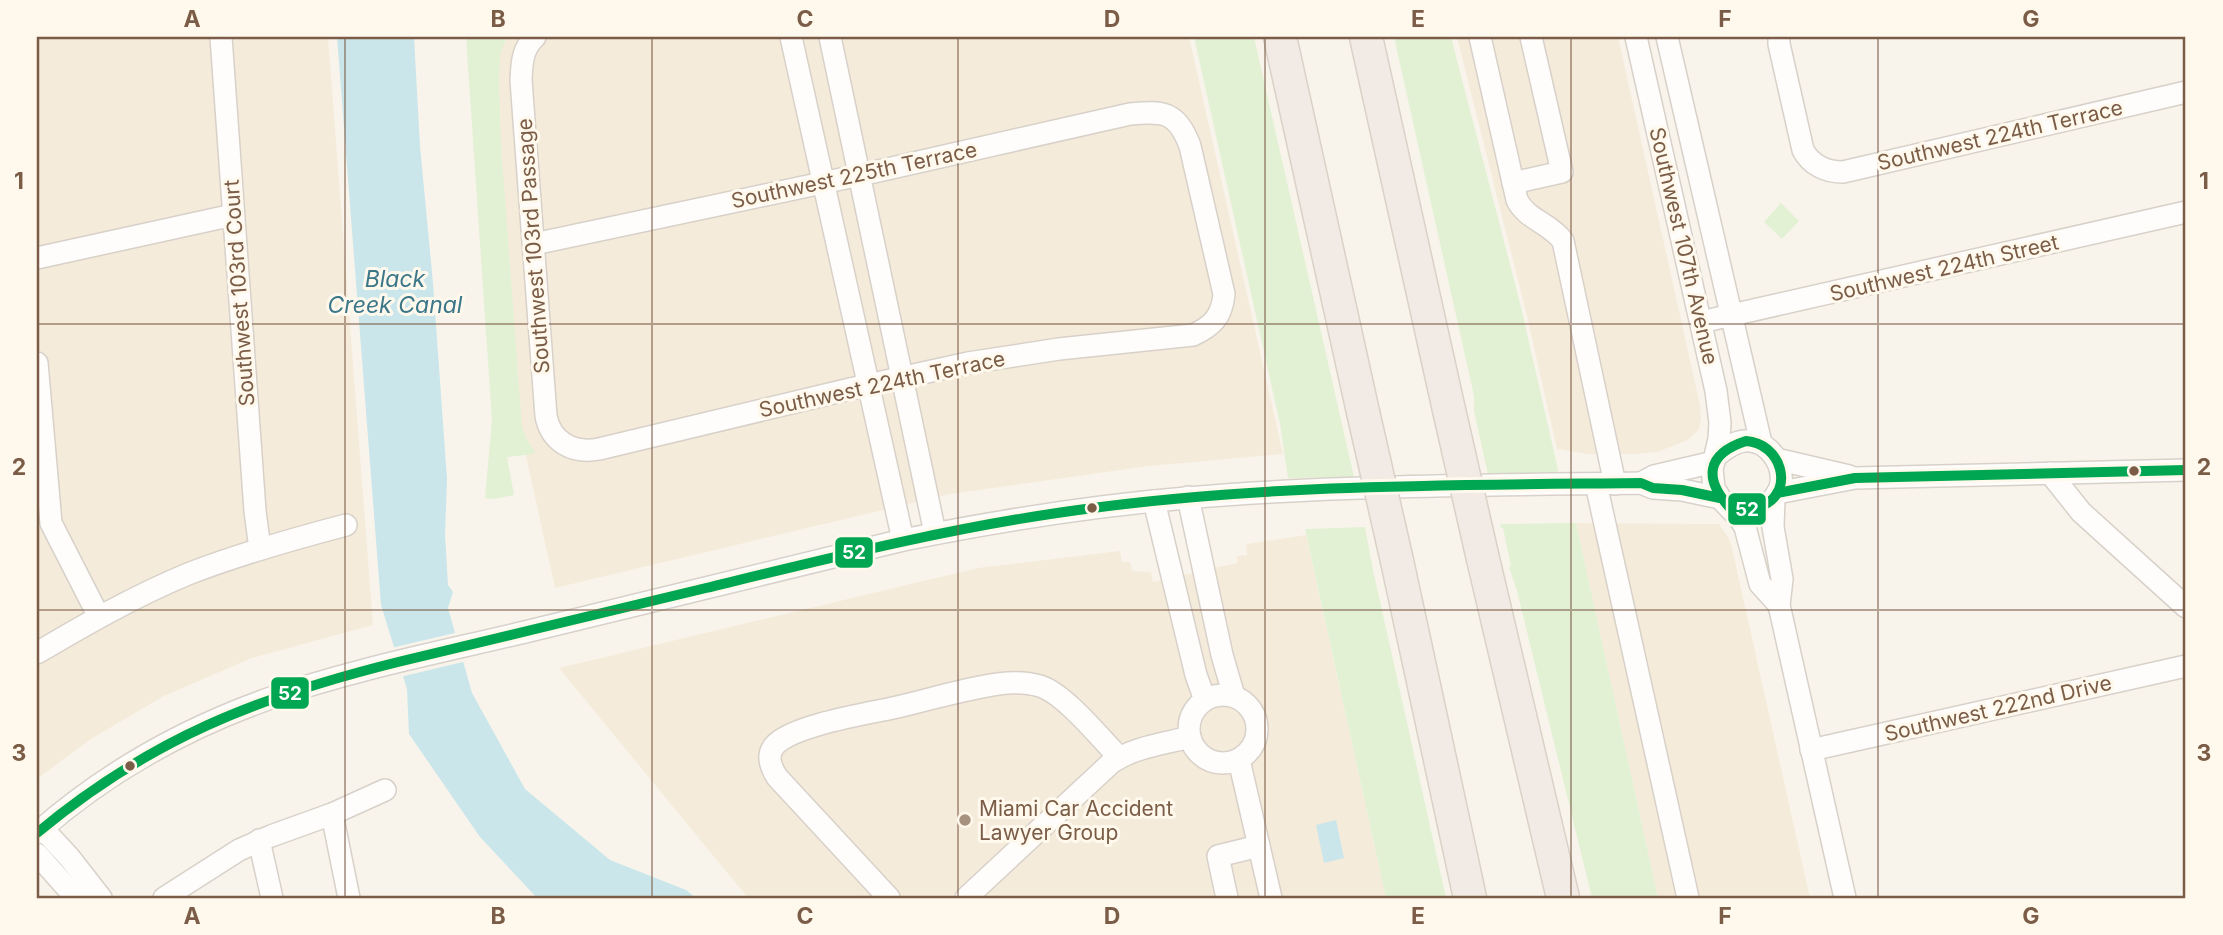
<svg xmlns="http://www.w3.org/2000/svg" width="2223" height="935" font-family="Inter,sans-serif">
<rect width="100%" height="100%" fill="#f8f4eb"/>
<g fill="#f5ebda">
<path d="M 37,37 L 328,37 L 373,625 L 252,658 L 164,696 L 91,739 L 37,779 Z"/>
<path d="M 494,37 L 1189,37 L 1283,454 L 1149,466 L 950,494 L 555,588 L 519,424 Z"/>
<path d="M 1457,37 L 1618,37 L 1700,405 L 1701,419 L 1699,429 L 1688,440 L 1657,452 L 1633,454 L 1589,454 L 1557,449 L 1526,312 Z"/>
<path d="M 1576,523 L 1719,524 L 1728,537 L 1731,544 L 1810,898 L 1658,898 Z"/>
<path d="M 1306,535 L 1386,898 L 748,898 L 559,668 L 978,568 L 1120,551 L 1122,562 L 1130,562 L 1132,571 L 1151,572 L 1153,582 L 1237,563 L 1237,556 L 1247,555 L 1246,544 Z"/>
</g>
<g fill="#e2f1d4">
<path d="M 466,37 L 507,37 L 500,54 L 499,81 L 501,144 L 522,427 L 527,440 L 535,451 L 533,454 L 507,457 L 514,495 L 494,499 L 485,498 L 492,420 Z"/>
<path d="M 1194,37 L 1254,37 L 1354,477 L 1288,478 L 1280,424 Z"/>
<path d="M 1394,37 L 1451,37 L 1521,307 L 1559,474 L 1488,475 L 1474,411 L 1474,396 Z"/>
<path d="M 1781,203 L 1799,221 L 1782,239 L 1764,222 Z"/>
<path d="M 1576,523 L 1658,898 L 1592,898 L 1517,591 L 1509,567 L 1511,566 L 1503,528 L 1501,528 L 1500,524 Z"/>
<path d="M 1365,527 L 1373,570 L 1446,898 L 1386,898 L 1305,529 Z"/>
</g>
<g fill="#cae6eb">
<path d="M 337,37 L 414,37 L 420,146 L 433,283 L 447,479 L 445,535 L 448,585 L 453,592 L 448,608 L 472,693 L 525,789 L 610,860 L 686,890 L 696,898 L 537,898 L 480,837 L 409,734 L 407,689 L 381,605 Z"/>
<path d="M 1336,820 L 1344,858 L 1324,863 L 1316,825 Z"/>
</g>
<path fill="#f8f4eb" d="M 459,632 L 467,661 L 400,677 L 391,648 Z"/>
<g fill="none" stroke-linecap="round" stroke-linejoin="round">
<g stroke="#d8d1c9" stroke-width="24">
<g id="minor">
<path d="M 221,37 L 255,511 L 260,549"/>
<path d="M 791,37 L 903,540"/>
<path d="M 830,37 L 935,533"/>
<path d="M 1480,37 L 1517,200 C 1527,220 1550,223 1563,241 L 1615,484"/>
<path d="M 1636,37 L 1716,391 L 1720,423 L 1719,439 L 1712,469 L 1714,488 L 1720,498 L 1739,518 L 1745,527 L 1760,584 L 1779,605"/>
<path d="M 1667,37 L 1761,443"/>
<path d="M 1779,37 L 1779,44 L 1803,150 C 1811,165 1826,172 1843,172 L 2186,92"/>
<path d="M 1513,183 L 1562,172 L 1531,37"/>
<path d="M 534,244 L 874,172 L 1130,114 C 1163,111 1177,111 1190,146 L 1224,294 C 1222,316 1213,326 1193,335 L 1059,349 L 968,363 L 850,389 L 599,449 C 573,454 551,442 546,416 L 521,80 C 522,63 522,49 535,37"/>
<path d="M 37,258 L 233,215"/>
<path d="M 1701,322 L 2186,212"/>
<path d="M 37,363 L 51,523 L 99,617"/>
<path d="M 1716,456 C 1724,450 1733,442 1744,441 C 1776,438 1796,485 1768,503 C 1757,510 1744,509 1731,509"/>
<path d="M 1776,459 L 1849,476"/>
<path d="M 2050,473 L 2081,512 L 2186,607"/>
<path d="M 1641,483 L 1654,476 L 1714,462"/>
<path d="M 1596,484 L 1688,898"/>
<path d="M 1777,493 L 1855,478 L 2186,470"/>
<path d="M 1188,497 L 1222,655 L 1234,696"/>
<path d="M 1774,499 L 1773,527 L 1782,579 L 1779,605 L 1845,898"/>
<path d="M 1154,501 L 1196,675 L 1205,700"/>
<path d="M 37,653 C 86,624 135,596 188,574 C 239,554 293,539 346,525"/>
<circle cx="1223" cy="729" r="34"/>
<path d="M 1811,750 L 2186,666"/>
<path d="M 1239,760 L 1271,898"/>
<path d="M 332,814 L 349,898"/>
<path d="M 42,828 L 69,857 L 101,898"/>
<path d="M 37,833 C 104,774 184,729 268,699 C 353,669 442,652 529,631 C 654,601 778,570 903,540 C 997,521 1091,506 1186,498 C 1337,485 1490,485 1641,483 L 1653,488 L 1682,490 L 1720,498"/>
<path d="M 259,840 L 272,898"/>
<path d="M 37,854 L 76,898"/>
<path d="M 164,898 L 239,850 L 271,836 L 332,814 L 385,790"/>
<path d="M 889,898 L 777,777 C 770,766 766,754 776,744 C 796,725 865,714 893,708 C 928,700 963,689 998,684 C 1012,682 1027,682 1040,686 C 1065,694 1100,738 1119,757"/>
<path d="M 966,898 L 1111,763 C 1134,747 1163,744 1190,737"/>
<path d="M 1227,898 L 1218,856 L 1259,846"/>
</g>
</g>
<g stroke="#dad1c8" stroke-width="35">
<g id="highway">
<path d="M 1280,37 L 1363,412"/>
<path d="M 1366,37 L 1449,410"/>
<path d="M 1483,559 L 1563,898"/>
<path d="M 1397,561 L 1470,898"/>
</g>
</g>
<use href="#minor" stroke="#fefdfc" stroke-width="21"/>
<use href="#highway" stroke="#f2eae4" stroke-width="32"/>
<g stroke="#dad1c8" stroke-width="35" stroke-linecap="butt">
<g id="highway-bridge">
<path d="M 1449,410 L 1483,559"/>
<path d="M 1363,412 L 1397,561"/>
</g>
</g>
<use href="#highway-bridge" stroke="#f2eae4" stroke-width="32"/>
<g stroke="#fff9ed" stroke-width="16">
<g id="bus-1">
<path d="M 1746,441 C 1781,443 1795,490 1764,505 C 1754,510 1742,509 1731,509 C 1703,479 1706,454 1746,441 Z"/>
<path d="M 1777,493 L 1855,478 L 2186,470"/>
<path d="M 37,833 C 150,739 257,697 398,662 C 501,637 603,613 706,588 C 829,558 952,527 1078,510 C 1264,484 1453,485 1641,483 L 1653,488 L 1682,490 L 1720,498"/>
</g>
</g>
<use href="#bus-1" stroke="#00a651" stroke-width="10"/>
</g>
<path fill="none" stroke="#7b5d47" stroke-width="2" stroke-opacity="0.55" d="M 345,37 L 345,898M 652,37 L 652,898M 958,37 L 958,898M 1265,37 L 1265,898M 1571,37 L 1571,898M 1878,37 L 1878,898M 37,324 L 2186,324M 37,610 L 2186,610"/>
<g fill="#7b5d47" stroke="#fff9ed" stroke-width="2.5">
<circle cx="2134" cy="471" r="6"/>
<circle cx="1092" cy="508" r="6"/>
<circle cx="130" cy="766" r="6"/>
</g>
<circle fill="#a79280" stroke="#fff9ed" stroke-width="2.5" cx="965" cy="820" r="7"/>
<g text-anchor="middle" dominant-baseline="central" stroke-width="6" stroke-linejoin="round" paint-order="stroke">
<g font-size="21" fill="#7b5d47" stroke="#fff9ed">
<text transform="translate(2000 135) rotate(-13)">Southwest 224th Terrace</text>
<text transform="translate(854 175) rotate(-12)">Southwest 225th Terrace</text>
<text transform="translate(533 246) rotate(-94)">Southwest 103rd Passage</text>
<text transform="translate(1684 246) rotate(77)">Southwest 107th Avenue</text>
<text transform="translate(1944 268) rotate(-13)">Southwest 224th Street</text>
<text transform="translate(239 293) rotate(-94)">Southwest 103rd Court</text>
<text transform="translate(882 384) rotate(-12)">Southwest 224th Terrace</text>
<text transform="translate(1998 708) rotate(-13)">Southwest 222nd Drive</text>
</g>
<g font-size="21" fill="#7b5d47" stroke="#fff9ed" text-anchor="start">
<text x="979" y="808">Miami Car Accident<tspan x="979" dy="24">Lawyer Group</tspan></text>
</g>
<g font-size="23" font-style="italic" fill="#3b7789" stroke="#fff9ed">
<text x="395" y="279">Black<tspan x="395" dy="26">Creek Canal</tspan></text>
</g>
</g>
<g stroke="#fff9ed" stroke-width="2.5">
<rect x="1727" y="492" width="40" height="34" rx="7" fill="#00a651"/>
<rect x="834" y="536" width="40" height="33" rx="7" fill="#00a651"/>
<rect x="270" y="676" width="40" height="34" rx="7" fill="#00a651"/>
</g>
<g font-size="19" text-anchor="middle" font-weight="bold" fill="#fff">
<text x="1747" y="516">52</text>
<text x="854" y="559">52</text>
<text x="290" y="700">52</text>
</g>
<rect width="2223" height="935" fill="none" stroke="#fff9ed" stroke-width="77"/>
<rect x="38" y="38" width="2146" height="859" fill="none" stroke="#7b5d47" stroke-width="2.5"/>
<g font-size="23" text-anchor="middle" font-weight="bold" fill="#7b5d47">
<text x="192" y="27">A</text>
<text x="498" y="27">B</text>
<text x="805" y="27">C</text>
<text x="1112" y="27">D</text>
<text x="1418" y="27">E</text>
<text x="1725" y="27">F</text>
<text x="2031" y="27">G</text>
<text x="19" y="189">1</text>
<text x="2204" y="189">1</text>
<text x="19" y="475">2</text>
<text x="2204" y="475">2</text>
<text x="19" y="761">3</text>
<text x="2204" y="761">3</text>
<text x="192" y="924">A</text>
<text x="498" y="924">B</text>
<text x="805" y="924">C</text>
<text x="1112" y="924">D</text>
<text x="1418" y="924">E</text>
<text x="1725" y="924">F</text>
<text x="2031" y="924">G</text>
</g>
</svg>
